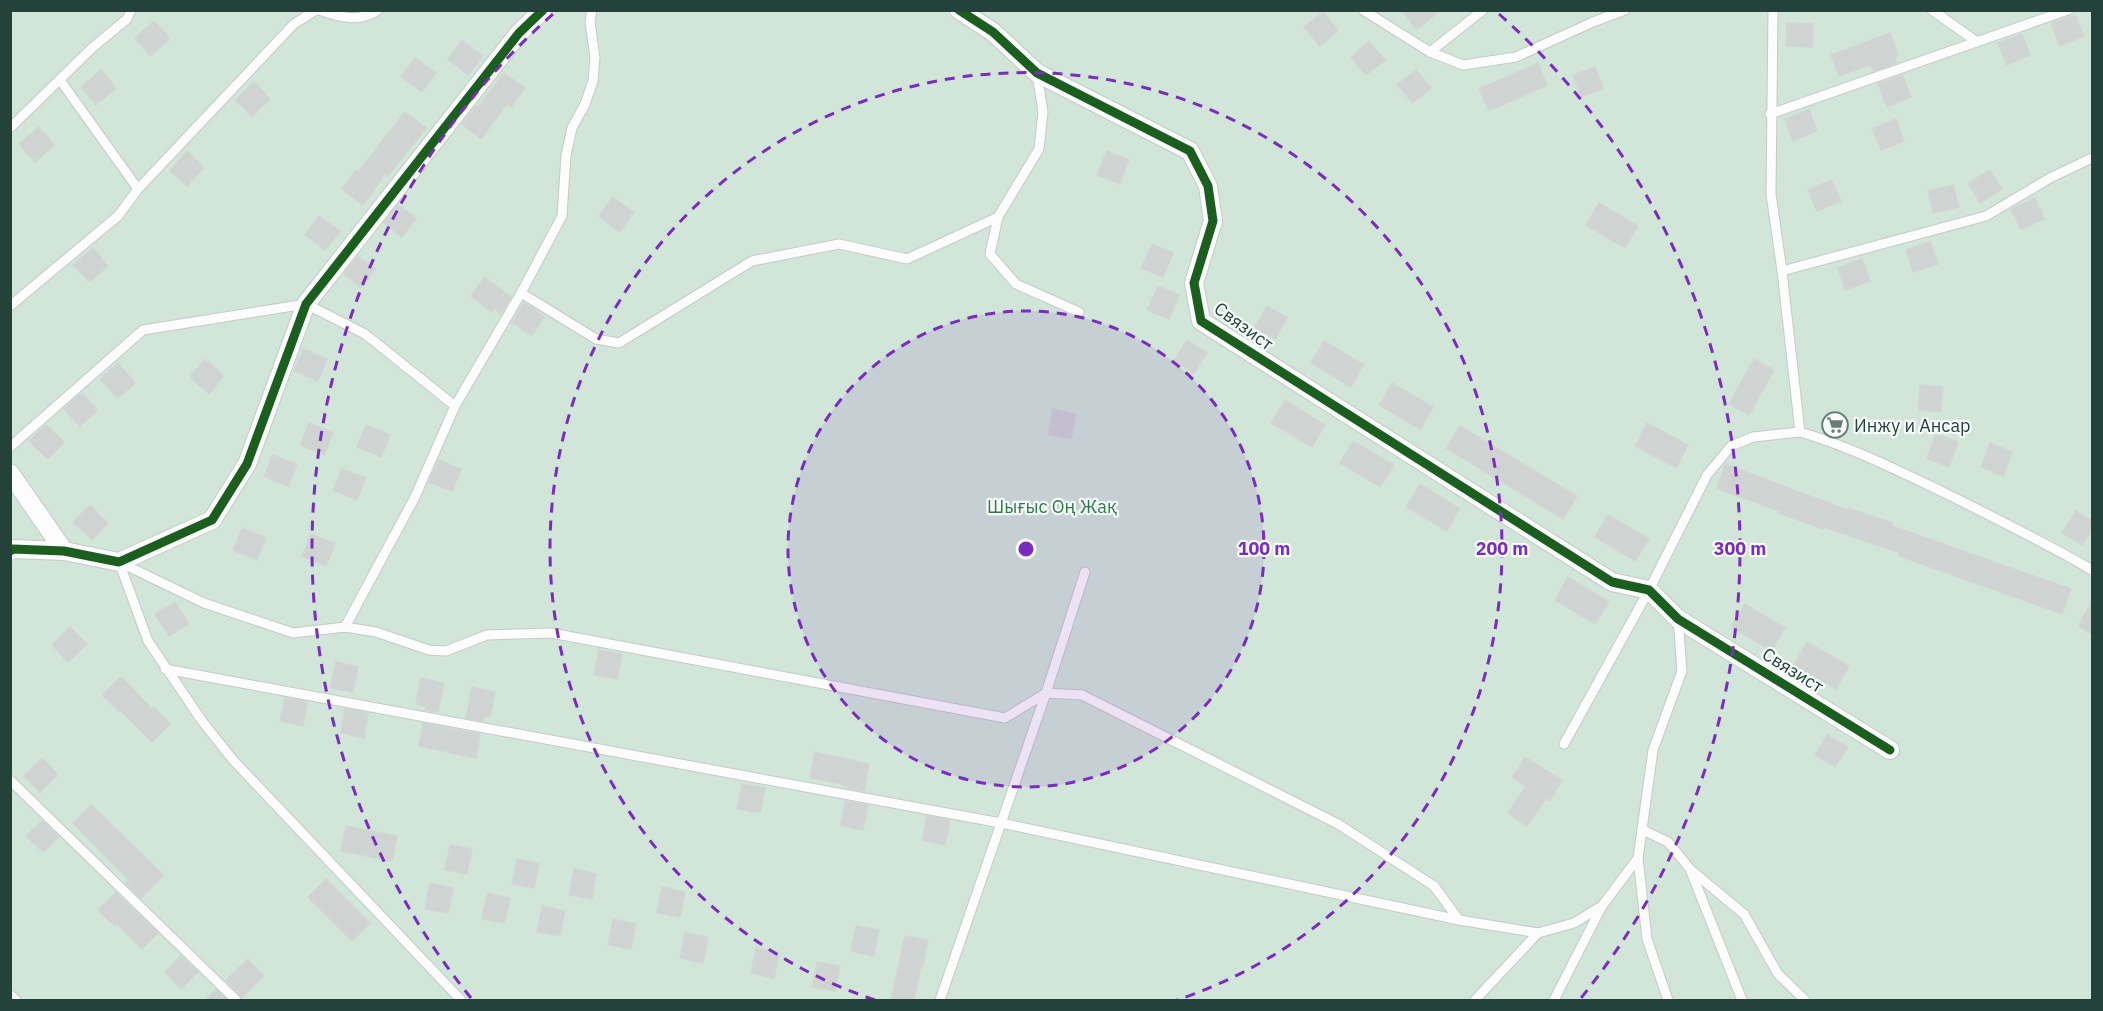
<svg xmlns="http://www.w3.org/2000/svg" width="2103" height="1011" font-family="'IBM Plex Sans',sans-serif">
<rect width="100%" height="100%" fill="#e8edeb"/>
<rect fill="#d1e6d8" x="11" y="11" width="2081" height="989"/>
<g fill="#cfd4d2" stroke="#d1d6d4" stroke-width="1.5">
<path d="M 1401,10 L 1441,10 L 1417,30 Z"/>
<path d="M 1323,12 L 1338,31 L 1320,46 L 1304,27 Z"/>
<path d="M 2075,15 L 2084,36 L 2060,46 L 2051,24 Z"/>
<path d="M 154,21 L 170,39 L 150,56 L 135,38 Z"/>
<path d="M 1787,23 L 1813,24 L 1812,47 L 1786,46 Z"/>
<path d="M 1890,33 L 1898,55 L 1895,57 L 1897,63 L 1873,71 L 1870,65 L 1839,76 L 1831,55 Z"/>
<path d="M 2022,34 L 2030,55 L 2007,65 L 1998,43 Z"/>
<path d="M 462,40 L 483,56 L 468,75 L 448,59 Z"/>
<path d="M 1369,42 L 1385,60 L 1366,75 L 1351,57 Z"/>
<path d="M 415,58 L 436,73 L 422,92 L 401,77 Z"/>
<path d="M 1538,63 L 1547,85 L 1489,111 L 1479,89 Z"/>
<path d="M 1595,67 L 1603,89 L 1581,97 L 1573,75 Z"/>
<path d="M 101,70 L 116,88 L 96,105 L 81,87 Z"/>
<path d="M 1416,70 L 1431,88 L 1413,103 L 1397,85 Z"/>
<path d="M 504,73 L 525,88 L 511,107 L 507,104 L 481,139 L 462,124 L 476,106 L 478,107 Z"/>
<path d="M 1902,75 L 1911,97 L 1887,107 L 1878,84 Z"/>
<path d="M 254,82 L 270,99 L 252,117 L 235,100 Z"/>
<path d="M 1809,109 L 1817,131 L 1793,141 L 1785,119 Z"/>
<path d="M 405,112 L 426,128 L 388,176 L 385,174 L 363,205 L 342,189 L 356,170 L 358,172 Z"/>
<path d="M 1896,119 L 1904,141 L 1881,150 L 1872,129 Z"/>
<path d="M 39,127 L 54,145 L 35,162 L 19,144 Z"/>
<path d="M 187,151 L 204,167 L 187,186 L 170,171 Z"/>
<path d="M 1107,151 L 1129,160 L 1119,184 L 1097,175 Z"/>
<path d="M 1990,170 L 2002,189 L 1980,203 L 1968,183 Z"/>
<path d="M 1832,180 L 1841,201 L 1817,211 L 1808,190 Z"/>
<path d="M 1953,185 L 1959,207 L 1933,213 L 1928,191 Z"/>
<path d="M 613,197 L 634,213 L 619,232 L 599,216 Z"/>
<path d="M 2035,198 L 2044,219 L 2021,230 L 2011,209 Z"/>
<path d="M 1599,203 L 1638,226 L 1625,248 L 1586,225 Z"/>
<path d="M 398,205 L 416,218 L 402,237 L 384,223 Z"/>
<path d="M 319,216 L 340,231 L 325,250 L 305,235 Z"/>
<path d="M 1930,242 L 1938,264 L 1913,272 L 1906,250 Z"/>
<path d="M 1152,244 L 1173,253 L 1163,277 L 1141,268 Z"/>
<path d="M 93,248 L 108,266 L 89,282 L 73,265 Z"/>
<path d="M 358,256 L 375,269 L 361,288 L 344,274 Z"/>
<path d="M 1862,259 L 1870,281 L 1845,290 L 1838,268 Z"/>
<path d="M 485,277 L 511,297 L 501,314 L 494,308 L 492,312 L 471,296 Z"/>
<path d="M 1158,286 L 1179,295 L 1169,319 L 1147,310 Z"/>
<path d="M 524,303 L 545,317 L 531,336 L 512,322 Z"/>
<path d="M 1267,306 L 1287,318 L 1275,339 L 1255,327 Z"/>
<path d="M 1187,340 L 1207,353 L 1194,373 L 1174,361 Z"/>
<path d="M 1324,341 L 1364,365 L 1351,387 L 1311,363 Z"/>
<path d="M 303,349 L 327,359 L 318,381 L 294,371 Z"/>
<path d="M 205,359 L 224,376 L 209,394 L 190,377 Z"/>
<path d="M 1754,359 L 1774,370 L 1749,415 L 1729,404 Z"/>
<path d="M 118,363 L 135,383 L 118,398 L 100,379 Z"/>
<path d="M 1392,383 L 1433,407 L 1420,429 L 1379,405 Z"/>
<path d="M 1920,385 L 1943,387 L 1941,412 L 1918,410 Z"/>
<path d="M 82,393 L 98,410 L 80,426 L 64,409 Z"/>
<path d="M 1285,400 L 1325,425 L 1312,447 L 1271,423 Z"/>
<path d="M 1053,409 L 1076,414 L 1071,439 L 1048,435 Z"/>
<path d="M 309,423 L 333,433 L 324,455 L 300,445 Z"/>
<path d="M 1647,423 L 1688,445 L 1676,468 L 1635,446 Z"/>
<path d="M 46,425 L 64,442 L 48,459 L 29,441 Z"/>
<path d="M 366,425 L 390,435 L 381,457 L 357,447 Z"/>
<path d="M 1460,426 L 1577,496 L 1563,519 L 1446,448 Z"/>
<path d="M 1936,434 L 1958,442 L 1949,467 L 1927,458 Z"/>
<path d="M 1353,441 L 1394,465 L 1380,487 L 1340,463 Z"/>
<path d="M 1990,443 L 2012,452 L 2003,476 L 1981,467 Z"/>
<path d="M 273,455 L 297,465 L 288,486 L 264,476 Z"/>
<path d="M 439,460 L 461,469 L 452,491 L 429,482 Z"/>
<path d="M 1725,464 L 1847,510 L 1848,508 L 1893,523 L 1892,526 L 2071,589 L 2062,614 L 1899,556 L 1900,553 L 1824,527 L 1823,529 L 1779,513 L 1780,511 L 1717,489 Z"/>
<path d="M 342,469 L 366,478 L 357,500 L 333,490 Z"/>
<path d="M 1420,484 L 1460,509 L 1447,531 L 1406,507 Z"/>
<path d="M 90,505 L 108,523 L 92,540 L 73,522 Z"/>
<path d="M 2076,511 L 2092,521 L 2092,529 L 2082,545 L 2062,533 Z"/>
<path d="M 1608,515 L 1649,539 L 1635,561 L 1595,537 Z"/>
<path d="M 242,528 L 266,538 L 257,560 L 233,550 Z"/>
<path d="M 311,534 L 335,544 L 326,566 L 302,556 Z"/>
<path d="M 1568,577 L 1609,602 L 1595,624 L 1555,600 Z"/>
<path d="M 175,602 L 189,624 L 169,636 L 155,614 Z"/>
<path d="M 2092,602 L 2092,635 L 2078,626 Z"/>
<path d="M 1745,604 L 1785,628 L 1772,651 L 1731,627 Z"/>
<path d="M 70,627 L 87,644 L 68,662 L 52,645 Z"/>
<path d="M 1807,642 L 1849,666 L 1836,689 L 1794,665 Z"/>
<path d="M 599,650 L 622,654 L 617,679 L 594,675 Z"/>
<path d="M 336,662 L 358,667 L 353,692 L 330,688 Z"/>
<path d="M 121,677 L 152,709 L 154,707 L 170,724 L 152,742 L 120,710 L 119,712 L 102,695 Z"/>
<path d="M 421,678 L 444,683 L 438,712 L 425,710 L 426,706 L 416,704 Z"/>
<path d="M 472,687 L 495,692 L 490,717 L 484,716 L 483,721 L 466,718 Z"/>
<path d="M 285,698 L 307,702 L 303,726 L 280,721 Z"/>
<path d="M 345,709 L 368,713 L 364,738 L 341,733 Z"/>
<path d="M 423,723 L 480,734 L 476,758 L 419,746 Z"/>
<path d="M 1827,735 L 1848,747 L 1835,767 L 1815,755 Z"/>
<path d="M 815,752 L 869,764 L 864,791 L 848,788 L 848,786 L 842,784 L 810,778 Z"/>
<path d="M 1525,757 L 1562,780 L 1550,801 L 1546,798 L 1527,826 L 1508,813 L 1526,786 L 1512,777 Z"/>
<path d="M 42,758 L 58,775 L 40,793 L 24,776 Z"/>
<path d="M 742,784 L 765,788 L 760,813 L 737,809 Z"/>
<path d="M 845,801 L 868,805 L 863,830 L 841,826 Z"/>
<path d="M 91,805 L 164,875 L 141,898 L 126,883 L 129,880 L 73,823 Z"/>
<path d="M 927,816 L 950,820 L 945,845 L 922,840 Z"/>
<path d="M 42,821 L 59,837 L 43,852 L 26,836 Z"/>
<path d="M 346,826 L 397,836 L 392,861 L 341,851 Z"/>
<path d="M 450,845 L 472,849 L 467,874 L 445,870 Z"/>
<path d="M 517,859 L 539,863 L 534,888 L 512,884 Z"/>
<path d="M 574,869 L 596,874 L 592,899 L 569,895 Z"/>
<path d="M 326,879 L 370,923 L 352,941 L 308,897 Z"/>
<path d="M 430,883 L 453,888 L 448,913 L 425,909 Z"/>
<path d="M 662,887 L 685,892 L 680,917 L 657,913 Z"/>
<path d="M 116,893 L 158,933 L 142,949 L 117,924 L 115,926 L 98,910 Z"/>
<path d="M 487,893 L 510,898 L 505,923 L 482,919 Z"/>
<path d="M 542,906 L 565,911 L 560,936 L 537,932 Z"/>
<path d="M 613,919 L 636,924 L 631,949 L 608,945 Z"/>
<path d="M 856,926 L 879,930 L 874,956 L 851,951 Z"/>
<path d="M 685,933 L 708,937 L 703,963 L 680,958 Z"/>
<path d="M 905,936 L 928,940 L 923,966 L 921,965 L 914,1000 L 891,1000 Z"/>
<path d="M 756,948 L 779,952 L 774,978 L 751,973 Z"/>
<path d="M 181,956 L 198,972 L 181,989 L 165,972 Z"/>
<path d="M 248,959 L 264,976 L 242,997 L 226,980 Z"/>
<path d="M 817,962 L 840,966 L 835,991 L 812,987 Z"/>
<path d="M 216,990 L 227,1000 L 205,1000 Z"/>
</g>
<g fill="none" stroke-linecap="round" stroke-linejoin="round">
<g stroke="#c5cac8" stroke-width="11">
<g id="service">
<path d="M 319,10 C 339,17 359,23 378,10"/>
<path d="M 1363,10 L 1430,52 L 1463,65 L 1516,57 L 1593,22 L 1625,10"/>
<path d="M 1773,10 L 1771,194 L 1782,271 L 1800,432 C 1851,447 1897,470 1945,493 C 1995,518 2044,542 2092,570"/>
<path d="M 1932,10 L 1977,42"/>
<path d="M 1430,52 L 1483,10"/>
<path d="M 60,80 L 138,189"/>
<path d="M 1770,114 L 2068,10"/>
<path d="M 10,128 L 92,48 L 127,19 L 131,10"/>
<path d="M 998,217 L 990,254 L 1016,284 L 1079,312"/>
<path d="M 1782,271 L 1986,216 L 2050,178 L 2092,158"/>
<path d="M 521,293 L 562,216 L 566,155 L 572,128 L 585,104 L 593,81 L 595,58 L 590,22 L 592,10"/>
<path d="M 10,306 L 118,216 L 138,189 L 294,24 L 316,10"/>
<path d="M 455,406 L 415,497 L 345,627 L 376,632 L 429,650 L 446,651 L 487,635 L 551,633 L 1005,718 L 1046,693 L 1085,572"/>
<path d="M 10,447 L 143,330 L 306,304 L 365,334 L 455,406 L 521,293 L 596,339 L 619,343 L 752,261 L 839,244 L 907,259 L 998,217 L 1039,149 L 1043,112 L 1037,74"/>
<path d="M 345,627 L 293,633 L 204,603 L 119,562 L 148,641 L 202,721 L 233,760 L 461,1000"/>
<path d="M 165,669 L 1001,823 L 1459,920 L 1538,933 L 1574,923 L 1602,906 L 1638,858 L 1653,750 L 1682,671 L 1678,619"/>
<path d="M 1564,744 L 1649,590 L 1707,475 L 1731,446 L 1753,437 L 1800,432"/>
<path d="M 10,780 L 236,1000"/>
<path d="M 1643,830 L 1668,842 L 1690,869 L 1742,1000"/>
<path d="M 1638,858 L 1647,939 L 1668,1000"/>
<path d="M 1692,871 L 1744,914 L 1778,974 L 1805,1000"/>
<path d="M 10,995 L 16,1000"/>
<path d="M 940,1000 L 1046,693 L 1082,695 L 1338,824 L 1434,886 L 1459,920"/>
<path d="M 1475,1000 L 1538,933"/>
<path d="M 1554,1000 L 1602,906"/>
</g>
</g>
<g stroke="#c5cac8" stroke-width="20">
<g id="minor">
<path d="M 959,10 L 993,32 L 1037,73 L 1190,151 L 1208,186 L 1213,221 L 1194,283 L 1201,321 L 1612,582 L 1649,590 L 1678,619 L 1890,750"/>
<path d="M 10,473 L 64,551"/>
<path d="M 10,551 L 13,549 L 64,551 L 119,562 L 212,520 L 247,464 L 306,304 L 519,33 L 543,10"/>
</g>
</g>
<use href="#service" stroke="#fcfcfc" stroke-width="9"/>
<use href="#minor" stroke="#fcfcfc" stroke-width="18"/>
<g stroke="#f7fbf9" stroke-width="13">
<g id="cycleway">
<path d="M 959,10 L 993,32 L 1037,73 L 1190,151 L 1208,186 L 1213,221 L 1194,283 L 1201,321 L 1612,582 L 1649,590 L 1678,619 L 1890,750"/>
<path d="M 10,551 L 13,549 L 64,551 L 119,562 L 212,520 L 247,464 L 306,304 L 519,33 L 543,10"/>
</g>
</g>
<use href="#cycleway" stroke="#1b5e20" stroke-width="9"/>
</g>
<circle cx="1026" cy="549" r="238" fill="#7b2cbf" fill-opacity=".12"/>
<g fill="none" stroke="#7b2cbf" stroke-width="3" stroke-dasharray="10 8">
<circle cx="1026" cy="549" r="238"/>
<path d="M875 1000A476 476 0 1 1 1177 1000"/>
<path d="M471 998A714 714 0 0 1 553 14M1499 14A714 714 0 0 1 1581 998"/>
</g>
<defs>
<g id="supermarket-ring" transform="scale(1.35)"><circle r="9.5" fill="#f7fbf9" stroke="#697e78" stroke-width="1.5"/><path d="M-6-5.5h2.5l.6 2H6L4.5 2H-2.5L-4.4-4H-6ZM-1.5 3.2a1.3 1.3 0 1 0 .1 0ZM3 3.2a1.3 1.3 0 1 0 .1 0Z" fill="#697e78"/></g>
</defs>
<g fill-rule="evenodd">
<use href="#supermarket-ring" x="1835" y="425"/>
</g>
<g text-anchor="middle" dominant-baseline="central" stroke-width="4.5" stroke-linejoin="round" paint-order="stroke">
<g font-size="18" fill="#24423a" stroke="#f7fbf9">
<text transform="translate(1244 326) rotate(36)">Связист</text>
<text transform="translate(1793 670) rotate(32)">Связист</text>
</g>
<g font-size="18" fill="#24423a" stroke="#f7fbf9" text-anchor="start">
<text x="1854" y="425">Инжу и Ансар</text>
</g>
<g font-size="18" fill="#2d7a4b" stroke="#f7fbf9">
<text x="1052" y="506">Шығыс Оң Жақ</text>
</g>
</g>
<circle cx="1026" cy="549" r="9" fill="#7b2cbf" stroke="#f7fbf9" stroke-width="3"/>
<g font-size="18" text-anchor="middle" font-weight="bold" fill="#7b2cbf" stroke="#f7fbf9" stroke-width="4.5" stroke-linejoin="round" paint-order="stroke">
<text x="1264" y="555">100 m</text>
<text x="1502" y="555">200 m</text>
<text x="1740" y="555">300 m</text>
</g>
<rect width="2103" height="1011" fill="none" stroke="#24423a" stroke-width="24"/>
</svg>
